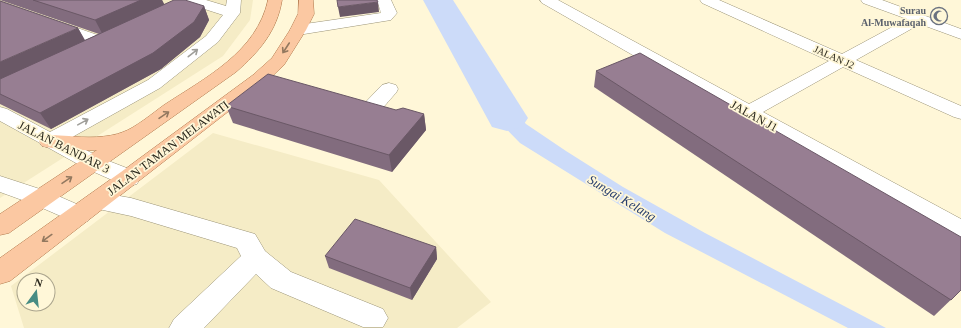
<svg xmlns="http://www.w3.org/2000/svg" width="961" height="328" font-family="'Times New Roman',serif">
<rect width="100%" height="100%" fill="#fff7d8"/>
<g fill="#f5ecc6" fill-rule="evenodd">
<path d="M 0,0 L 253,0 L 250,20 L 223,56 L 0,198 Z"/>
<path d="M 213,133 L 379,180 L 491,302 L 457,328 L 24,328 L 11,286 ZM 24,280 L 48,280 L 48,304 L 24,304 Z"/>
</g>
<path fill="#ccdbf9" d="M 480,62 L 493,76 L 507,102 L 526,124 L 566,151 L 623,187 L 705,233 L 886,328 L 848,328 L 665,233 L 520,143 L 478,100 L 467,65 Z"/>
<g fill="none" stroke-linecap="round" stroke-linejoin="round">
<path fill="#ccdbf9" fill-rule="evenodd" d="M 423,0 L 453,0 L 528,118 L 522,127 L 507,131 L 492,127 Z"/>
<g stroke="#9b9478" stroke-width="1">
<g id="minor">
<path d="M 184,0 L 206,0 L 226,6 L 227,0 L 241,0 L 240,13 L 218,42 L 160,88 L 67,140 L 101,158 L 137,172 L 140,178 L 137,184 L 129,186 L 121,184 L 85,168 L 47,147 L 42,146 L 40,143 L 0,121 L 0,107 L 7,109 L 50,132 L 148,80 L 206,36 L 223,15 L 186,3 Z"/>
<path d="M 377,0 L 391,0 L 397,13 L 391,20 L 298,35 L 292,33 L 290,30 L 292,27 L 298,25 L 381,13 Z"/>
<path d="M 540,0 L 558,0 L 749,104 L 829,61 L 702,3 L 700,0 L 719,0 L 842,54 L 907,19 L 863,3 L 861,0 L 882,0 L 961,29 L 961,39 L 920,24 L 856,60 L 961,106 L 961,119 L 954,117 L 843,67 L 763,112 L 961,219 L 961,241 L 952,238 L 542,3 Z"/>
<path d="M 0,1 L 109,39 L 111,42 L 109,45 L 103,47 L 97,45 L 0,10 Z"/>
<path d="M 389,83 L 396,85 L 398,89 L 396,93 C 385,104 378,119 361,115 L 358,111 L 361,107 L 382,85 Z"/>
<path d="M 0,176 L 49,192 L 88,209 L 91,215 L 88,221 L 79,224 L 33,204 L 0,192 Z"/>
<path d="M 97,192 L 131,198 L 255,234 L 265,251 L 291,272 L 383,309 L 388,318 L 383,327 L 363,327 L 271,288 L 256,274 L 204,328 L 169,328 L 174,319 L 241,256 L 237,248 L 131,216 L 89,207 L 85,201 L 89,195 Z"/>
</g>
</g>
<g stroke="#b1784b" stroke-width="1">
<g id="major">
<path d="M 268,0 L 282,0 C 277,31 259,52 236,72 L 9,233 L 0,235 L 0,214 L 97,150 C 78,151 59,150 42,146 L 39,141 L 42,136 C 51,134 59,136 69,136 C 84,138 109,138 123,132 C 135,128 153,113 164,105 C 205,78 257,52 268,0 Z"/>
<path d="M 299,0 L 313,0 L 314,14 L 306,30 L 284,65 L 265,83 L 10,281 L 0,284 L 0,258 L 121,172 L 253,75 L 272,58 L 290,30 L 298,14 Z"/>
</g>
</g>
<use href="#minor" fill="#fff" fill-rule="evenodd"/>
<use href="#major" fill="#fbc8a2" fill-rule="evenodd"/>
</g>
<g fill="#826c7e">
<path d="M 0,0 L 162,0 L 164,4 L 204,6 L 209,20 L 200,37 L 161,69 L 51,129 L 0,104 L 0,94 L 78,28 L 85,40 L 99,34 Z"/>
<path d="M 596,71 L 961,290 L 934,316 L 594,87 Z"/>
<path d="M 226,106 L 396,110 L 424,114 L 426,130 L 392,172 L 233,123 Z"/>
<path d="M 436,247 L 437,259 L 412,300 L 329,268 L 325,256 Z"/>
</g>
<g fill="#6a5866">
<path d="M 141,0 L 162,0 L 165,6 L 103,35 L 95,20 Z"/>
<path d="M 378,2 L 379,12 L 340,17 L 338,7 Z"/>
<path d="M 204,6 L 209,20 L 200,37 L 161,69 L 51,129 L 40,113 Z"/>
<path d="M 78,28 L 86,43 L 0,82 L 0,62 Z"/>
<path d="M 424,114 L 426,130 L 392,172 L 389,155 Z"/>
<path d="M 436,247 L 437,259 L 412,300 L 410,288 Z"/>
</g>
<g fill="#977e92" stroke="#6a5866">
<path d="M 33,0 L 141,0 L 95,20 Z"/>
<path d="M 174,0 L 185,0 L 204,6 L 194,22 L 153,53 L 40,113 L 0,94 L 0,79 Z"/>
<path d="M 337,0 L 377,0 L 378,2 L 338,7 Z"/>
<path d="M 0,1 L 78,28 L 0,62 Z"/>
<path d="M 640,53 L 961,237 L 961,290 L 951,300 L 596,71 Z"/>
<path d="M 268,74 L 396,110 L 403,108 L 424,114 L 389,155 L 226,106 Z"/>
<path d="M 355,219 L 436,247 L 410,288 L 325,256 Z"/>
</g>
<defs><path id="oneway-shaft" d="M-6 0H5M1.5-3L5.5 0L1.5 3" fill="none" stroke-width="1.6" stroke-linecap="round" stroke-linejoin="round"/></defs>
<g stroke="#92785f">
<use href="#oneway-shaft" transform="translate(286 48) rotate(123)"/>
<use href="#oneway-shaft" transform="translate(164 115) rotate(-34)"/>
<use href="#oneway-shaft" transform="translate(67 180) rotate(-34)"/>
<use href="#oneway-shaft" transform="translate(47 238) rotate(144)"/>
</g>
<g stroke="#9f9e99">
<use href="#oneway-shaft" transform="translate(193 53) rotate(-38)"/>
<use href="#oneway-shaft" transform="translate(83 122) rotate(-29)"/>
</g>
<defs>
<g id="mosque-ring" transform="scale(0.9)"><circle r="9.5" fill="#fff7d8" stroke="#6b7280" stroke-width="1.5"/><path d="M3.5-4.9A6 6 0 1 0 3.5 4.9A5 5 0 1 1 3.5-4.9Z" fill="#6b7280"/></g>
</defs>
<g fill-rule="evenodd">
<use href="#mosque-ring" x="939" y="16"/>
</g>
<g text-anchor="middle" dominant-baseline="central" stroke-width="3.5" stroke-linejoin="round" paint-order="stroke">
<g font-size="10" font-weight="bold" fill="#5b616d" stroke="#fff7d8" text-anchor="end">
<text x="926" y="10">Surau<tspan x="926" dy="12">Al-Muwafaqah</tspan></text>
</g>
<g font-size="10" fill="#2a271c" stroke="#fff7d8">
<text transform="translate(834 57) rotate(24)">JALAN J2</text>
</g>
<g font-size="12" fill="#2a271c" stroke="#fff7d8">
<text transform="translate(754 116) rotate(29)">JALAN J1</text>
<text transform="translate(64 147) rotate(27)">JALAN BANDAR 3</text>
<text transform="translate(168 148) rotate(-37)">JALAN TAMAN MELAWATI</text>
</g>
<g font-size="13" font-style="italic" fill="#2a406f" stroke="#fff7d8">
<text transform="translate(622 198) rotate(31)">Sungai Kelang</text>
</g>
</g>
<g transform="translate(36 292) rotate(15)"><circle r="19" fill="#fff7d8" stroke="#aaa48d"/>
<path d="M0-3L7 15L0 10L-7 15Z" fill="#478c83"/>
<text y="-6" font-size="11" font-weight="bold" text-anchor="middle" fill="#2a271c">N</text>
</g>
</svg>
